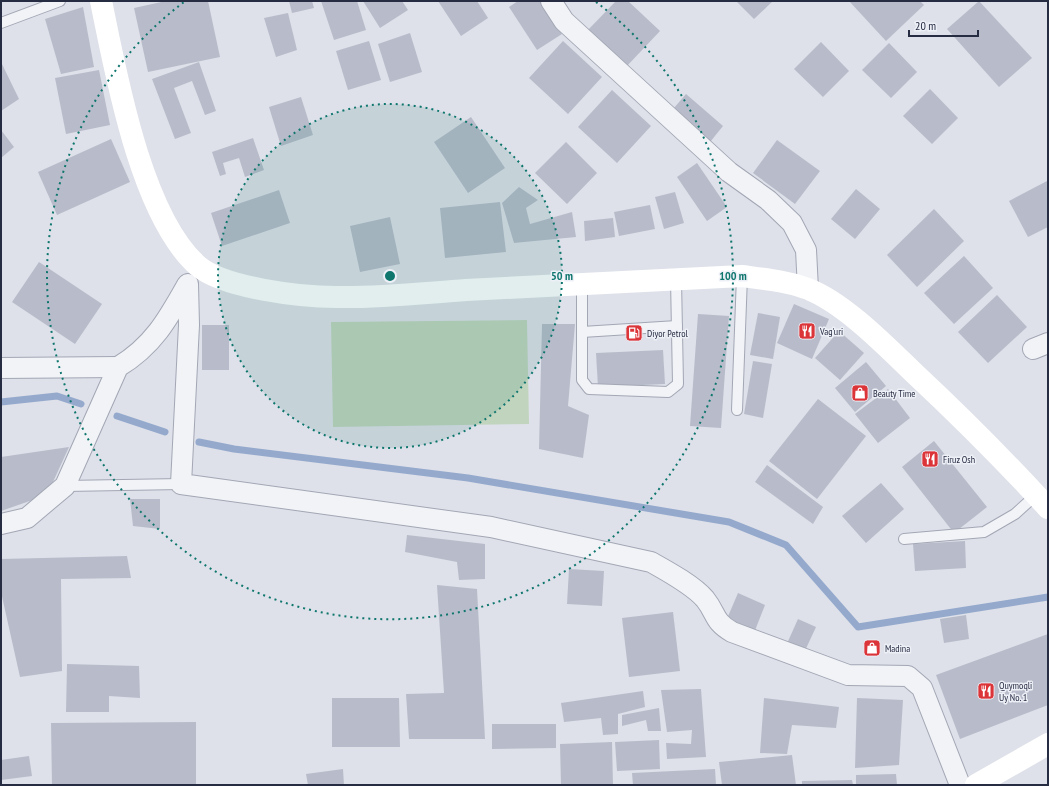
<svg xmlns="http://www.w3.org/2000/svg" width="1049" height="786" font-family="'PT Sans Narrow',sans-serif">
<rect width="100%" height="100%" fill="#dee1e9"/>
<path fill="#c1d4be" d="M 527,320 L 529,424 L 333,427 L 331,322 Z"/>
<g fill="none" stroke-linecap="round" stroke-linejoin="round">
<g stroke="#95a9cd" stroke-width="7">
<path d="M 1,402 L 57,396 L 81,404"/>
<path d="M 117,416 L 165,432"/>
<path d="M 199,442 L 234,449 L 468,478 L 729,522 L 786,545 L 858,627 L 1048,597"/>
</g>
</g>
<g fill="#b8bcca">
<path d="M 166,1 L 208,1 L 220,57 L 148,72 L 134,8 Z"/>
<path d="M 289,1 L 312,1 L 314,8 L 292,13 Z"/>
<path d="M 321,1 L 357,1 L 366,30 L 334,40 Z"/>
<path d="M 363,1 L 402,1 L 408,10 L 380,28 Z"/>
<path d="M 438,1 L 477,1 L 488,18 L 461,36 Z"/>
<path d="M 518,1 L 540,1 L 562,34 L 537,50 L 509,7 Z"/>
<path d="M 616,1 L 628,1 L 660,31 L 626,67 L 587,31 Z"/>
<path d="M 736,1 L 773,1 L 754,19 Z"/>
<path d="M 849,1 L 920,1 L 924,5 L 886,41 Z"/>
<path d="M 979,1 L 1032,58 L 999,87 L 947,29 Z"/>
<path d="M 83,7 L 94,67 L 61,74 L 45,19 Z"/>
<path d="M 288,13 L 297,50 L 276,57 L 264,18 Z"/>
<path d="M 410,33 L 422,72 L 390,82 L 378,44 Z"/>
<path d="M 369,41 L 381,80 L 348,90 L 336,51 Z"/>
<path d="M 563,41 L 602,77 L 568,114 L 529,78 Z"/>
<path d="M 821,42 L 849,71 L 823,97 L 794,69 Z"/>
<path d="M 889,43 L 917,72 L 891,98 L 862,70 Z"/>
<path d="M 1,62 L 19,99 L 1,111 Z"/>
<path d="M 199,62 L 216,111 L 205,115 L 192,81 L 174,88 L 191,133 L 175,139 L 152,79 Z"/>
<path d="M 99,70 L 110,125 L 66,134 L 55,78 Z"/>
<path d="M 930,89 L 958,118 L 932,144 L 903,116 Z"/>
<path d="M 612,90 L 651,126 L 617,163 L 578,127 Z"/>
<path d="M 686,94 L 723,126 L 706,147 L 668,115 Z"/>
<path d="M 301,97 L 313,135 L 281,146 L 269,107 Z"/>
<path d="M 471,117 L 505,168 L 468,193 L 434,142 Z"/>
<path d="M 1,130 L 14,147 L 1,158 Z"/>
<path d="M 253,138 L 264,170 L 245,177 L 239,158 L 223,163 L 226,174 L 220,176 L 212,152 Z"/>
<path d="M 111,139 L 130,182 L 57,215 L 38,172 Z"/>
<path d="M 777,140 L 820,171 L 795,204 L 753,173 Z"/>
<path d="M 566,142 L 597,173 L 567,204 L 535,173 Z"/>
<path d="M 697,163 L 727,207 L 707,221 L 677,177 Z"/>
<path d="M 1047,181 L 1048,227 L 1028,237 L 1009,201 Z"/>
<path d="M 519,187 L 538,200 L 526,208 L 530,224 L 572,212 L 576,237 L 514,243 L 502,203 Z"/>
<path d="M 856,189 L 880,209 L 855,239 L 831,219 Z"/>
<path d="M 279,190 L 290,223 L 222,246 L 211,213 Z"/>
<path d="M 675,192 L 684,223 L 664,229 L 655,197 Z"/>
<path d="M 500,202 L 506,252 L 445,258 L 440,208 Z"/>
<path d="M 650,205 L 655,229 L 619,236 L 614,212 Z"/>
<path d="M 934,209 L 964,241 L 917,287 L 887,255 Z"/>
<path d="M 390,217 L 400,264 L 360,272 L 350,226 Z"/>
<path d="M 613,218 L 615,237 L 585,241 L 584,221 Z"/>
<path d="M 964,256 L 993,288 L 954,324 L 924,293 Z"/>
<path d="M 39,262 L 102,304 L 75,344 L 12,302 Z"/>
<path d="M 997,295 L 1027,327 L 988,363 L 958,332 Z"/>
<path d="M 794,304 L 829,319 L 812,359 L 777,343 Z"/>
<path d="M 758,313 L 780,317 L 773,359 L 750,355 Z"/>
<path d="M 698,314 L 729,316 L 721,428 L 690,426 Z"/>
<path d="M 542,324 L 575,324 L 568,406 L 589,415 L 583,458 L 539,449 Z"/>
<rect x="202" y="325" width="27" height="45"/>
<path d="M 839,331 L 864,353 L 840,380 L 815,358 Z"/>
<path d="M 663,350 L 665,384 L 598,387 L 596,353 Z"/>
<path d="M 753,361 L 772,364 L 763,418 L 744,414 Z"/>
<path d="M 866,362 L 886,386 L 855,412 L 835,388 Z"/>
<path d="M 888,389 L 910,418 L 878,443 L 855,414 Z"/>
<path d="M 818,399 L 866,436 L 817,499 L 769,461 Z"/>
<path d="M 934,441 L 987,507 L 954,533 L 902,467 Z"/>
<path d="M 69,447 L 47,495 L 1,511 L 1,457 Z"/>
<path d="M 767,465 L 823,507 L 813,524 L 755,482 Z"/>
<path d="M 881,483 L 904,509 L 866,543 L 842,516 Z"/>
<path d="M 130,499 L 160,499 L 160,529 L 133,526 Z"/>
<path d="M 407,535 L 485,544 L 485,579 L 459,580 L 457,562 L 405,552 Z"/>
<path d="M 965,541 L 966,568 L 915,571 L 913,544 Z"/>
<path d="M 127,556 L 131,578 L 61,579 L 62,671 L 20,677 L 1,592 L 1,559 Z"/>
<path d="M 569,569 L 604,571 L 602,606 L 567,604 Z"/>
<path d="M 437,585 L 477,589 L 485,739 L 409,739 L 406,694 L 444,693 Z"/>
<path d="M 738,593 L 765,605 L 754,633 L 726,621 Z"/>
<path d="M 673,612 L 680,671 L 629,677 L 622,618 Z"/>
<path d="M 966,615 L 969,639 L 944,643 L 940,619 Z"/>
<path d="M 798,619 L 816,627 L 803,655 L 785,648 Z"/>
<path d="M 1048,634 L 1048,705 L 960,739 L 936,675 Z"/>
<path d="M 67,664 L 139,666 L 140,698 L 109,696 L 109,712 L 66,712 Z"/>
<path d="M 701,689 L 706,757 L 667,759 L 666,743 L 691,744 L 692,730 L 667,732 L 661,690 Z"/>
<path d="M 643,691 L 645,707 L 618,714 L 618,734 L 603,735 L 601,718 L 564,722 L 561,703 Z"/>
<path d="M 332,698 L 399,698 L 400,747 L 332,747 Z"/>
<path d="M 764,698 L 839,707 L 836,728 L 792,725 L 787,754 L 760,753 Z"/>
<path d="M 857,698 L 903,700 L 899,765 L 855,768 Z"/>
<path d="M 659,708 L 661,731 L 648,731 L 646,720 L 622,726 L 622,715 Z"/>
<path d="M 196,722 L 196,785 L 52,785 L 51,723 Z"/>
<path d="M 492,724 L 556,724 L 556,748 L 492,749 Z"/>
<path d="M 659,740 L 660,769 L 617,771 L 615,742 Z"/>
<path d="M 612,742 L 613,785 L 561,785 L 560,744 Z"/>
<path d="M 792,755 L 796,785 L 722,785 L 719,762 Z"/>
<path d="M 29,756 L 32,776 L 1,780 L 1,760 Z"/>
<path d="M 343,769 L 344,785 L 308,785 L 306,774 Z"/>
<path d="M 715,769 L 716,785 L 633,785 L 632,773 Z"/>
<path d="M 896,774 L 897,785 L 856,785 L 856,775 Z"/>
<path d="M 852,780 L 853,785 L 802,785 L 802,781 Z"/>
</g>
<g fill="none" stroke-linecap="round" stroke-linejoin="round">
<g stroke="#a3a7b4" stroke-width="12">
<g id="service">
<path d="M 1,23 L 60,1"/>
<path d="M 582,284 L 582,380 L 589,389 L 668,392 L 678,384 L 676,279"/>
<path d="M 582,332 L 677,326"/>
<path d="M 737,410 L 742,276"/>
<path d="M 65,486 L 181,484"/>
<path d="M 904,539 L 984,532 L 1015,514 L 1036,495"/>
</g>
</g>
<g stroke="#a3a7b4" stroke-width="22">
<g id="minor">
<path d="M 551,1 L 564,21 L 729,172 L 768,200 L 792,223 L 806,250 L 808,289"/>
<path d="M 188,284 L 189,325 L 181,484 L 491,527 L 651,562 C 667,571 693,585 705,599 C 717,614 713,621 732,632 L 848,675 L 908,676 L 922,688 L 960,785"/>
<path d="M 1033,349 L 1048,343"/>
<path d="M 1,368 L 118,367"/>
<path d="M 1,524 L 27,518 L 65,486 L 118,367 C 153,346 168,319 187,285"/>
</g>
</g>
<use href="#service" stroke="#f1f3f7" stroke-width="10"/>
<use href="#minor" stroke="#f1f3f7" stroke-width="20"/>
<g stroke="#fff" stroke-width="22">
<path d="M 101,1 C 116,74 141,216 198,266 C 224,288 301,297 336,297 C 379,298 423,293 466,290 C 558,285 650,280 742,276 C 764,279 787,281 808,289 C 844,303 885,345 914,373 C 960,416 1005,461 1048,508"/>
<path d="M 976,785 L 1048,744"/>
</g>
</g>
<circle cx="390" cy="276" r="172" fill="#0f766e" fill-opacity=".12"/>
<g fill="none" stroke="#0f766e" stroke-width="2" stroke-dasharray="2 4">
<circle cx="390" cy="276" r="172"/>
<path d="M596 2A343 343 0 1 1 184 2"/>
</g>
<defs>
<g id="restaurant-square" transform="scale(0.9)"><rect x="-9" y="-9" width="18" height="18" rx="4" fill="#dc3539" stroke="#eef0f7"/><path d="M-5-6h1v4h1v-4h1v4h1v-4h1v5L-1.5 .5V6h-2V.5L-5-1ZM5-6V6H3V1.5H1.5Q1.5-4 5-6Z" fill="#fff"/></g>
<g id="fuel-square" transform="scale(0.9)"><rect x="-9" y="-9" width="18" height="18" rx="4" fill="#dc3539" stroke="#eef0f7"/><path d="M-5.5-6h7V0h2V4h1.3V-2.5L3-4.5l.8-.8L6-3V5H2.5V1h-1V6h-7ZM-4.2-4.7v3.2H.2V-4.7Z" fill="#fff"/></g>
<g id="shop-square" transform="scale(0.9)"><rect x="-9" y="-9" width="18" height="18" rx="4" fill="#dc3539" stroke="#eef0f7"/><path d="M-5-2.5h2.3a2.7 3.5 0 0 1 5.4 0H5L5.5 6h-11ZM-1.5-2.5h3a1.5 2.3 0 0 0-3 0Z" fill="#fff"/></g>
</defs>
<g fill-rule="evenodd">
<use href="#restaurant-square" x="807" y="331"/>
<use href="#fuel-square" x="634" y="333"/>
<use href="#shop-square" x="860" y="393"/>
<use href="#restaurant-square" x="930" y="459"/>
<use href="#shop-square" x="872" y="648"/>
<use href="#restaurant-square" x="986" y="691"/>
</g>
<g text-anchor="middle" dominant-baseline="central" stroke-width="3" stroke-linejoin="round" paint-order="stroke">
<g font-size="10" fill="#262c42" stroke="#eef0f7" text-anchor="start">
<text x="820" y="331">Vag'uri</text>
<text x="647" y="333">Diyor Petrol</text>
<text x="873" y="393">Beauty Time</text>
<text x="943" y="459">Firuz Osh</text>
<text x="885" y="648">Madina</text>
<text x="999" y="685">Quymoqli<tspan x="999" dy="12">Uy No. 1</tspan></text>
</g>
</g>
<circle cx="390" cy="276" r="6" fill="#0f766e" stroke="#eef0f7" stroke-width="2"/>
<g font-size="12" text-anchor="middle" font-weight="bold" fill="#0f766e" stroke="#eef0f7" stroke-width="3" stroke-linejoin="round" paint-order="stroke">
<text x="562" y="280">50 m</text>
<text x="733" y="280">100 m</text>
</g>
<rect width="1049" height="786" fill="none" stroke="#262c42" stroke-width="4"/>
<path d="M909 30v6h69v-6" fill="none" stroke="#262c42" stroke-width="2"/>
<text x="915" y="30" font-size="12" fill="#262c42" stroke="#eef0f7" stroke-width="3" paint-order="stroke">20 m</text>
</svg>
